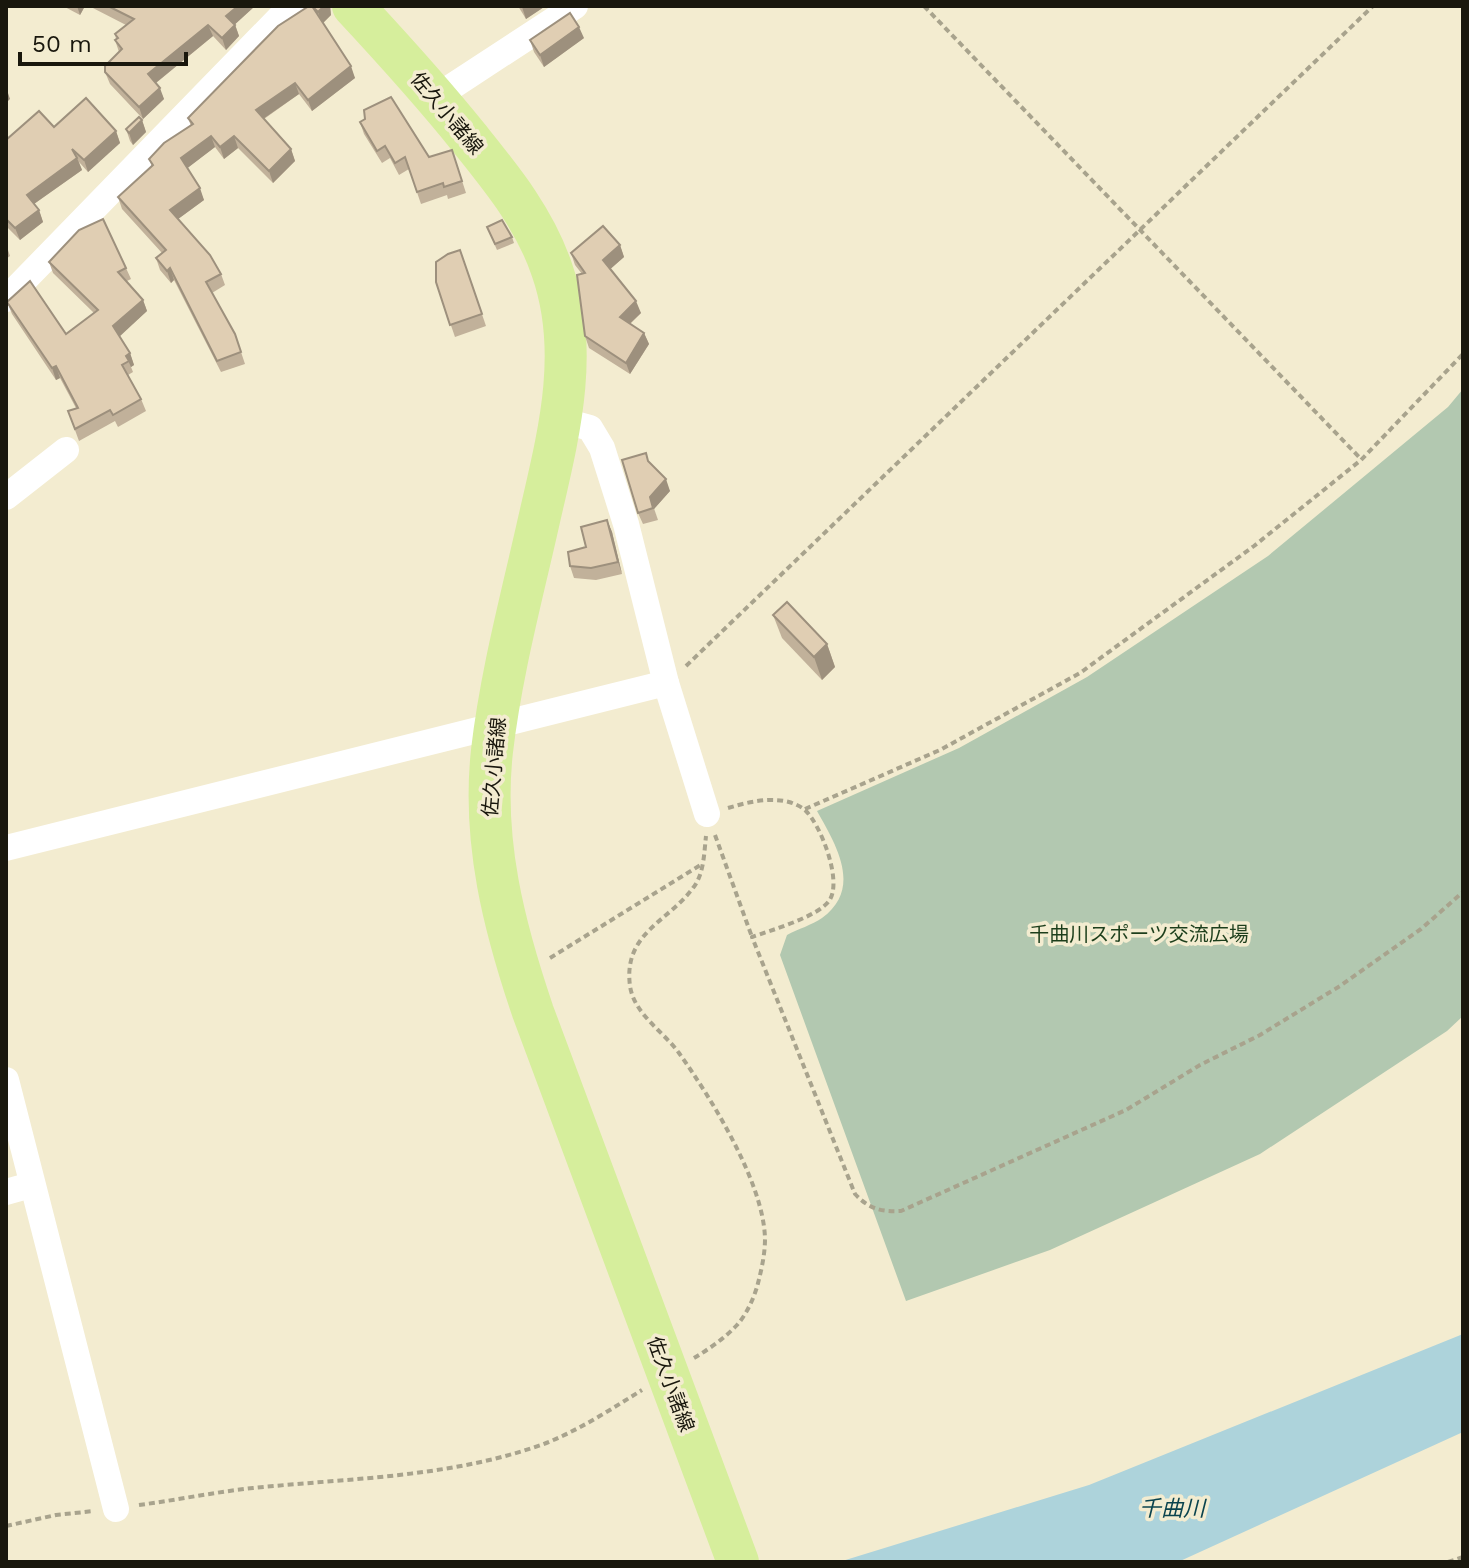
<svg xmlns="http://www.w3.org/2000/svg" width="1469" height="1568" font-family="'Work Sans','Noto Sans JP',sans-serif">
<rect width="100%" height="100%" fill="#f3ecd0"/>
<path fill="#b2c8b0" d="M 1463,389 L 1463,1016 L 1447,1031 L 1260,1154 L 1050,1250 L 906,1301 L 780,955 L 787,935 C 798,929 812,925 822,918 C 863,888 836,845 817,811 L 959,748 L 1087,677 L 1268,556 L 1448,407 Z"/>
<path fill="#add3db" d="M 1463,1334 L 1463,1432 L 1178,1562 L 839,1562 L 1089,1485 Z"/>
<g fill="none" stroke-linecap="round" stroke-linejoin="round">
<g stroke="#a8a38d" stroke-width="4" stroke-dasharray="6 4" stroke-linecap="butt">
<path d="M 924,6 L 1361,459"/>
<path d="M 686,666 L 1373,6"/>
<path d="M 728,808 C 748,802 769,797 789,802 C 793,803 802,807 805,810 C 821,825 843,882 829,901 C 817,917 772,930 752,937 L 855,1194 C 869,1209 881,1212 901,1211 L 1126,1110 L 1200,1065 L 1260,1035 L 1340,986 L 1421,929 L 1463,892"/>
<path d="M 805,809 L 940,750 L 1080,673 L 1254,546 L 1361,460 L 1463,354"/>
<path d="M 715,835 L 752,937"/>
<path d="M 550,958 L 702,864"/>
<path d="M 694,1358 C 709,1349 725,1338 737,1325 C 746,1315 753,1300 757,1287 C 761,1272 765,1255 765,1239 C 764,1183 711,1098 679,1053 C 663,1031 634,1014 630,986 C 623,933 668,922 693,888 C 704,874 704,854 706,836"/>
<path d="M 139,1505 C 177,1500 215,1492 253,1488 C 350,1478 447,1478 541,1445 C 576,1432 610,1410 642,1390"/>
<path d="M 6,1526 L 56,1515 L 94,1511"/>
<path d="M 1448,1562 L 1463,1557"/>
</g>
<g stroke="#fff" stroke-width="26">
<path d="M 436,97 L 575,6"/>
<path d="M 6,299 L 291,6"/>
<path d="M 561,420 L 590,428 L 602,448 L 626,524 L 666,683 L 707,814"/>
<path d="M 6,497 L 66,450"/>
<path d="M 6,848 L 666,683"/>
<path d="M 6,1080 L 116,1509"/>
<path d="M 6,1192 L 31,1185"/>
</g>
<path stroke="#d6ee9c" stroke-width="42" d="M 353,6 C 393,49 432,92 469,138 C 502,179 535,219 552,270 C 581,353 558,437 539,520 C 522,596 501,673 492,751 C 482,841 504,927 533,1012 L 738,1562"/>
</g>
<g fill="#c1b19a">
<path d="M 63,6 L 85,6 L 80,15 Z"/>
<path d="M 89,6 L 255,6 L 235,24 L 239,36 L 226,50 L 213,36 L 156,83 L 164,99 L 143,119 L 110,84 L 105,72 L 119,52 L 115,40 L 116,39 L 115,34 L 126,25 Z"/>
<path d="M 306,6 L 330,6 L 331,15 L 323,23 L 355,78 L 312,111 L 299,94 L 264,119 L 291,149 L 295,161 L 273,183 L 238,148 L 224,159 L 215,147 L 187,168 L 204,200 L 178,219 L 221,274 L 225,285 L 212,293 L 235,334 L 245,364 L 221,372 L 174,280 L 171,283 L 160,270 L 156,258 L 162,253 L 122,209 L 118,197 L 152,167 L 149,159 L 191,126 L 188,118 L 307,7 Z"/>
<path d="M 518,6 L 544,6 L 544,7 L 526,19 Z"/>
<path d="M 584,38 L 544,67 L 534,52 L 530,40 Z"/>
<path d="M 142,120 L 146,132 L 133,145 L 130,141 L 126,129 Z"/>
<path d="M 360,122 L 429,157 L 452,150 L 466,193 L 448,199 L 447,195 L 421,204 L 409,169 L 399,175 L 390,158 L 382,163 L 364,134 Z"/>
<path d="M 54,127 L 116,131 L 120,143 L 88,172 L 79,162 L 82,170 L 34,204 L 39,210 L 43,222 L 20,240 L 6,226 L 6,140 Z"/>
<path d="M 487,227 L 512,237 L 514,243 L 497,250 Z"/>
<path d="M 6,244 L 10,256 L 6,259 Z"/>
<path d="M 620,245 L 624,257 L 610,269 L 641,313 L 630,324 L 644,333 L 649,344 L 630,374 L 589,348 L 585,336 L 582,274 L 575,265 L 571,253 Z"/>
<path d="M 460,250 L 486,326 L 455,337 L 436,282 Z"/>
<path d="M 49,262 L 126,268 L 131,279 L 127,281 L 143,300 L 147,311 L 119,336 L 130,353 L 134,365 L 131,367 L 133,372 L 128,375 L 141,399 L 146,411 L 118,427 L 115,421 L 79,441 L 68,411 L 76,408 L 60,378 L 56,380 L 12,314 L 7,302 L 66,334 L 94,313 L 53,273 Z"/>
<path d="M 649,462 L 670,491 L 654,509 L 658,520 L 643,524 L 638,513 Z"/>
<path d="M 607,520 L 612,532 L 622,574 L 596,580 L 574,578 L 570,566 Z"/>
<path d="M 773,615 L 827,644 L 835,667 L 822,680 L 782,638 Z"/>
</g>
<g fill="#9d907d">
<path d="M 77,6 L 85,6 L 80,15 Z"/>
<path d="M 238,6 L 255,6 L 231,28 L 226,16 Z"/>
<path d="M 324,6 L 330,6 L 331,15 L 322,24 L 318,12 Z"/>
<path d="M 523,6 L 544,6 L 544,7 L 526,19 L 522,7 Z"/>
<path d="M 208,25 L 213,36 L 152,86 L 148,74 Z"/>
<path d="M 235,25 L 239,36 L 226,50 L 222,38 Z"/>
<path d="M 579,27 L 584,38 L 544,67 L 540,55 Z"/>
<path d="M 351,66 L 355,78 L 312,111 L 308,100 Z"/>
<path d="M 295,83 L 299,94 L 260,121 L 256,110 Z"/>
<path d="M 6,87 L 10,99 L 6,103 Z"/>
<path d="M 160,88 L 164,99 L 143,119 L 139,107 Z"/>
<path d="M 142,120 L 146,132 L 133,145 L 129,133 Z"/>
<path d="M 116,131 L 120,143 L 88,172 L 84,160 Z"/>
<path d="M 211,136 L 215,147 L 185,170 L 181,158 Z"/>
<path d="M 234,136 L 238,148 L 224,159 L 220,147 Z"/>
<path d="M 291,149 L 295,161 L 273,183 L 269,171 Z"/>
<path d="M 77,158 L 82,170 L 31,206 L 27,195 Z"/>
<path d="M 200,188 L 204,200 L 174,222 L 170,210 Z"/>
<path d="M 39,210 L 43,222 L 20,240 L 15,228 Z"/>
<path d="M 620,245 L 624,257 L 607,272 L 603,260 Z"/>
<path d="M 170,268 L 174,280 L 171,283 L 167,271 Z"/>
<path d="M 143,300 L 147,311 L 118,338 L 113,326 Z"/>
<path d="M 636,301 L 641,313 L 624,329 L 620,317 Z"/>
<path d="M 644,333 L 649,344 L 630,374 L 626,363 Z"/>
<path d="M 130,353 L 134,365 L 131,367 L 126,356 Z"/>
<path d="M 56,366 L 60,378 L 56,380 L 52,368 Z"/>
<path d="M 666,479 L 670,491 L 654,509 L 658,520 L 650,497 Z"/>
<path d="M 607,520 L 612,532 L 622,574 L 618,562 Z"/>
<path d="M 827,644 L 835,667 L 822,680 L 814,657 Z"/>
</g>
<g fill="#e0ceb3" stroke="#9d907d" stroke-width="2">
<path d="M 108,6 L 238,6 L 226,16 L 235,25 L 222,38 L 208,25 L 148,74 L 160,88 L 139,107 L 105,72 L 105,66 L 122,49 L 115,40 L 118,38 L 115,34 L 134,19 Z"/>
<path d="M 309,6 L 312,6 L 351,66 L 308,100 L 295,83 L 256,110 L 291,149 L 269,171 L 234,136 L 220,147 L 211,136 L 181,158 L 200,188 L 170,210 L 210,255 L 221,274 L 206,282 L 235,334 L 241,352 L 217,361 L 170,268 L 167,271 L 156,258 L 166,250 L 118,197 L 153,165 L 149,159 L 164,143 L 193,124 L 188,118 L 278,26 Z"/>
<path d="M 312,6 L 324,6 L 318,12 Z"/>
<path d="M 570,13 L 579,27 L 540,55 L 530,40 Z"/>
<path d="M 391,97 L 429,157 L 452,150 L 462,181 L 444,187 L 443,183 L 417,192 L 405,157 L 395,163 L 385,146 L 377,151 L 360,122 L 365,119 L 364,110 Z"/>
<path d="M 86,98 L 116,131 L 84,160 L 72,149 L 77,158 L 27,195 L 39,210 L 15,228 L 6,219 L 6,140 L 39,111 L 54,127 Z"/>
<path d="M 139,117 L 142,120 L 129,133 L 126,129 Z"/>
<path d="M 103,219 L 126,268 L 118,272 L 143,300 L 113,326 L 130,353 L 126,356 L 129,361 L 122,365 L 141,399 L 113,415 L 110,410 L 75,429 L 68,411 L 78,408 L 56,366 L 52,368 L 7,302 L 30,281 L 66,334 L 98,310 L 49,262 L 79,230 Z"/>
<path d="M 502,220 L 512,237 L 495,244 L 487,227 Z"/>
<path d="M 603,226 L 620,245 L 603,260 L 636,301 L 620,317 L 644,333 L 626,363 L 585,336 L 577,275 L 585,273 L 571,253 Z"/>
<path d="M 460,250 L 482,314 L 450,325 L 436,282 L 436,262 L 448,254 Z"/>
<path d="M 646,453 L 648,461 L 666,479 L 650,497 L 653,508 L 638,513 L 622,460 Z"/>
<path d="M 607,520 L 618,562 L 591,568 L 570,566 L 568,552 L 586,547 L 581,527 Z"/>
<path d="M 787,602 L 827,644 L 814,657 L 773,615 Z"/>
</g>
<g text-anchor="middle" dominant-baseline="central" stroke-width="7" stroke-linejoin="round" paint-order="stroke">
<g font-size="20" fill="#19170d" stroke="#f3ecd0">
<text transform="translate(447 113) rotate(50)">佐久小諸線</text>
<text transform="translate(494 767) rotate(-85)">佐久小諸線</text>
<text transform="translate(671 1384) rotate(70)">佐久小諸線</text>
</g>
<g font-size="20" fill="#1c3e1b" stroke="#f3ecd0">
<text x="1139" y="934">千曲川スポーツ交流広場</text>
</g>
<g font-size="22" font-style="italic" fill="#0b444e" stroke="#f3ecd0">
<text x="1172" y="1508">千曲川</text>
</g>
</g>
<rect width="1469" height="1568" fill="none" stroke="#19170d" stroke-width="16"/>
<path d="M20 52v12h166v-12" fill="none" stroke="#19170d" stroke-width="4"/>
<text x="32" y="52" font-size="24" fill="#19170d" stroke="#f3ecd0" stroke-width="6" paint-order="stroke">50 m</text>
</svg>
